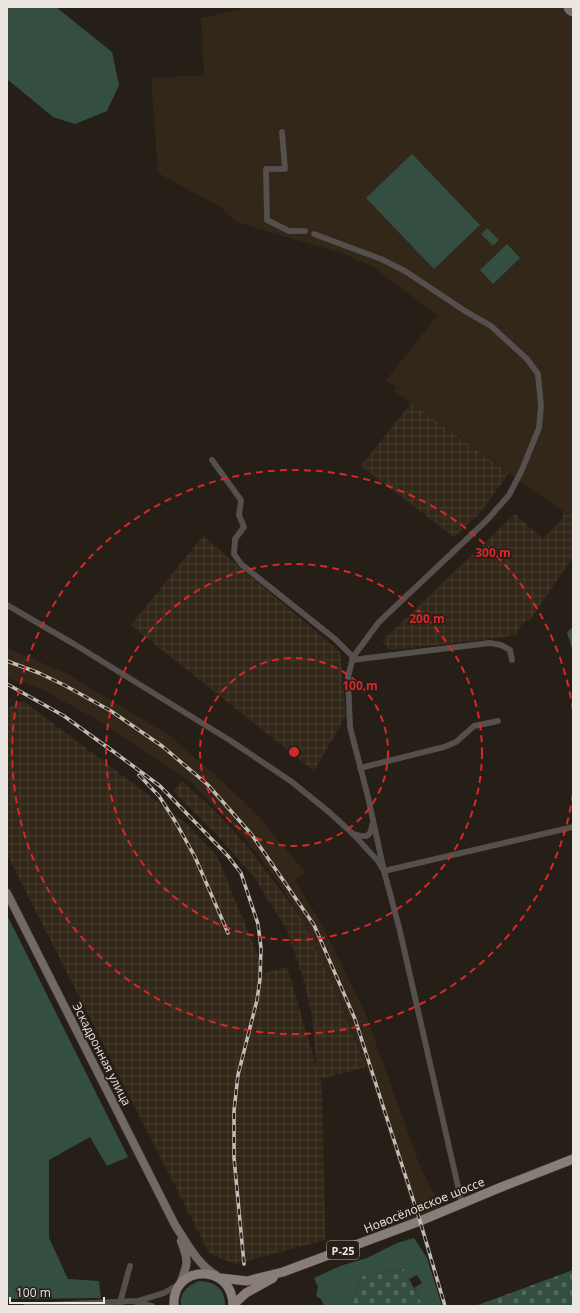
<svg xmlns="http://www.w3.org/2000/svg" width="580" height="1313" font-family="'Open Sans',sans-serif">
<defs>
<pattern id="industrial-grid" width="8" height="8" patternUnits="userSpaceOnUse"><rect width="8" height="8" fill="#322719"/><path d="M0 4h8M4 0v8" fill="none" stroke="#463c2f"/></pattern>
<pattern id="forest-crowns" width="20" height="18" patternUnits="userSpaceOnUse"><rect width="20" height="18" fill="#344f41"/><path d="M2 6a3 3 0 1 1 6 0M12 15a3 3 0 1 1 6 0" fill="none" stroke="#52685c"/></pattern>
<pattern id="cemetery-stones" width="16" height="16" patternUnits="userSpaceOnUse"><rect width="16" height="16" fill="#344f41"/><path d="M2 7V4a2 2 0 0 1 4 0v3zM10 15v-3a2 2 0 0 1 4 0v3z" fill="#52685c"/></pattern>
</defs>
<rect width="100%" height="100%" fill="#261f17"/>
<g fill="url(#industrial-grid)">
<path d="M 411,403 L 509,473 L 479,514 L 454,537 L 361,466 Z"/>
<path d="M 564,512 L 573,513 L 573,557 L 530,620 L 526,620 L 517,631 L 516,635 L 498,638 L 390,650 L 382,641 L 515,514 L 543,539 L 560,522 Z"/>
<path d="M 203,536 L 340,652 L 346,715 L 314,771 L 131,625 Z"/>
<path d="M 23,701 L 187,824 L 217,856 L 265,973 L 287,967 L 317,1069 L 312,1015 L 302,974 L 286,928 L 254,877 L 215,833 L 173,791 L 182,781 L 216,812 L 248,847 L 301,918 L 334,987 L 366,1067 L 320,1079 L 322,1087 L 325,1240 L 234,1264 L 209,1253 L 7,854 L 7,708 Z"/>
</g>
<g fill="#322719">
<path d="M 249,7 L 573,7 L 573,513 L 564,512 L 528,487 L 495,462 L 394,391 L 397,388 L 386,380 L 437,316 L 375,268 L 344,254 L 236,222 L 222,208 L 158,173 L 151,78 L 204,75 L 201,18 Z"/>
<path d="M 7,648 L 66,673 L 170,736 L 222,781 L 259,817 L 305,872 L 295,880 L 322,925 L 364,1010 L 420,1166 L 440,1205 L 436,1210 L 399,1224 L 411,1213 L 410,1200 L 374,1088 L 353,1032 L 334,987 L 301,918 L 283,889 L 248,842 L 191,782 L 98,720 L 41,689 L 7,678 Z"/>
</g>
<g fill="#344f41">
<path d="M 7,7 L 56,7 L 112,52 L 119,85 L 107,111 L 75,124 L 53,117 L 7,79 Z"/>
<path d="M 412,154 L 480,225 L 434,269 L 366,198 Z"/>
<path d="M 487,228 L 499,240 L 493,246 L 481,234 Z"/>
<path d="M 507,244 L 520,258 L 493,284 L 480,270 Z"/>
<path d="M 7,915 L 128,1157 L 107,1166 L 90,1137 L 49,1160 L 49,1238 L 68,1279 L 99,1281 L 101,1298 L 7,1299 Z"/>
<path d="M 414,1238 L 427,1258 L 442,1306 L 423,1306 L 414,1288 L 422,1283 L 417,1275 L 409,1279 L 404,1269 L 362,1276 L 350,1306 L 324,1306 L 321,1299 L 316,1296 L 318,1287 L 314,1278 L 340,1266 L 367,1258 L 397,1243 Z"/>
<path d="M 199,1281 C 215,1282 225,1288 225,1306 L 181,1306 C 179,1293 188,1285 199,1281 Z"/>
</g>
<path fill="url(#forest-crowns)" d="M 573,627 L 573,652 L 567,632 Z"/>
<g fill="url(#cemetery-stones)">
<path d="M 404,1269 L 423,1306 L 350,1306 L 362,1276 Z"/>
<path d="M 573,1270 L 573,1306 L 475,1306 Z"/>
</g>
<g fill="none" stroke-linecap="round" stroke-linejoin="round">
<path stroke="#746e66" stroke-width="17" d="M 572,7 L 573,8"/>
<g stroke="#423b33" stroke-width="6">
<g id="street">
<path d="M 282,132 L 285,169 L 266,169 L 267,220 L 289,231 L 305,231"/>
<path d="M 314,234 L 381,259 L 405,271 L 465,311 L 491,326 L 527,359 L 538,374 L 541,406 L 539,428 L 521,472 L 509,495 L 488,519 L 379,622 L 353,657 L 348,677 L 350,727 L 368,797 L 384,871 L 399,927 L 462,1204"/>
<path d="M 212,460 L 241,500 L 239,515 L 244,527 L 235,539 L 234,554 L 241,564 L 335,639 L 353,657"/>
<path d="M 7,605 L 74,644 L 231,741 L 292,782 L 329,812 L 353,834 L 378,861 L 382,868"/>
<path d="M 352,660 L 490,643 L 501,645 L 510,650 L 512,660"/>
<path d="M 360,768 L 444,747 L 456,742 L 474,726 L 498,721"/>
<path d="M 353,834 C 364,837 371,839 372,825"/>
<path d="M 384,871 L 573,827"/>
<path d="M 138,1301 L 164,1293 L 178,1285"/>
<path d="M 27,1306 L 133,1301 L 152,1306"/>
<path d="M 119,1306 L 130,1266"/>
</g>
</g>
<g stroke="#423b33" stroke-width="9">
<g id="secondary">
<path d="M 7,893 L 175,1225 C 187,1243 197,1264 216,1275"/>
<path d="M 180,1284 C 188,1264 189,1261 181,1241"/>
</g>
</g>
<g stroke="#423b33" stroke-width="10">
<g id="primary">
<path d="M 220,1278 L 247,1281 L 283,1272 L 420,1221 L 499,1188 L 573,1159"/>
<path d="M 233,1305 L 246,1293 L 273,1278"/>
<path d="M 174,1306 C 171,1264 233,1262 233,1306"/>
</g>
</g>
<use href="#street" stroke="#554f4d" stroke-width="5.5"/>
<use href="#secondary" stroke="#726966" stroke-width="8"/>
<use href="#primary" stroke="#897d7a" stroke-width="9"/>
<g stroke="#c1bcb5" stroke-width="3.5">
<g id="rail">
<path d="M 7,661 L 39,673 L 64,685 L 111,711 L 162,746 L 208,785 L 252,835 L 314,925 L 355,1019 L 420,1221 L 445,1306"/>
<path d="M 7,684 L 64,716 L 111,750"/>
<path d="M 106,746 L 160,786 L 228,856 L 241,873 L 258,924 L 261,948 L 260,979 L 257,1000 L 238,1075 L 234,1111 L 234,1158 L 244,1264"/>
<path d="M 139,775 L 159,796 L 175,821 L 195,857 L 228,933"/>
</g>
</g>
<use href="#rail" stroke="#261f17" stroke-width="2" stroke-dasharray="6" stroke-linecap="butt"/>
</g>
<g fill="none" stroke="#d62828" stroke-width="2" stroke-dasharray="7 5">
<circle cx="294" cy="752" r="94"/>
<circle cx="294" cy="752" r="188"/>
<path d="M573 794A282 282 0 1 1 573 710"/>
</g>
<g text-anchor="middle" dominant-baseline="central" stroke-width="3.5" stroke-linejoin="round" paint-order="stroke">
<rect fill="#261f17" stroke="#b0aaa4" stroke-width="1" x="327" y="1241" width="32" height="18" rx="3"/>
<g font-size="11" font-weight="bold" fill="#ebe6e0">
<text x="343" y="1250">Р-25</text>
</g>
<g font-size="12" fill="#ebe6e0" stroke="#261f17">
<text transform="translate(102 1054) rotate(63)">Эскадронная улица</text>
<text transform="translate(424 1205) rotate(-22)">Новосёловское шоссе</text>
</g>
</g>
<circle cx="294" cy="752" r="6" fill="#d62828" stroke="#261f17" stroke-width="2"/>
<g font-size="12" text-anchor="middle" font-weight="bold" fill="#d62828" stroke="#261f17" stroke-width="3.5" stroke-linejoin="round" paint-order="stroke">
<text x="493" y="557">300 m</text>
<text x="427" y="623">200 m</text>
<text x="360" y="690">100 m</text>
</g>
<rect width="580" height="1313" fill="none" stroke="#ebe6e0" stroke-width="16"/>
<path d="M10 1297v6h94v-6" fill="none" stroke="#ebe6e0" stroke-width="2"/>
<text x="16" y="1297" font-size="12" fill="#ebe6e0" stroke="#261f17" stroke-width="3" paint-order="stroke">100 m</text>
</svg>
